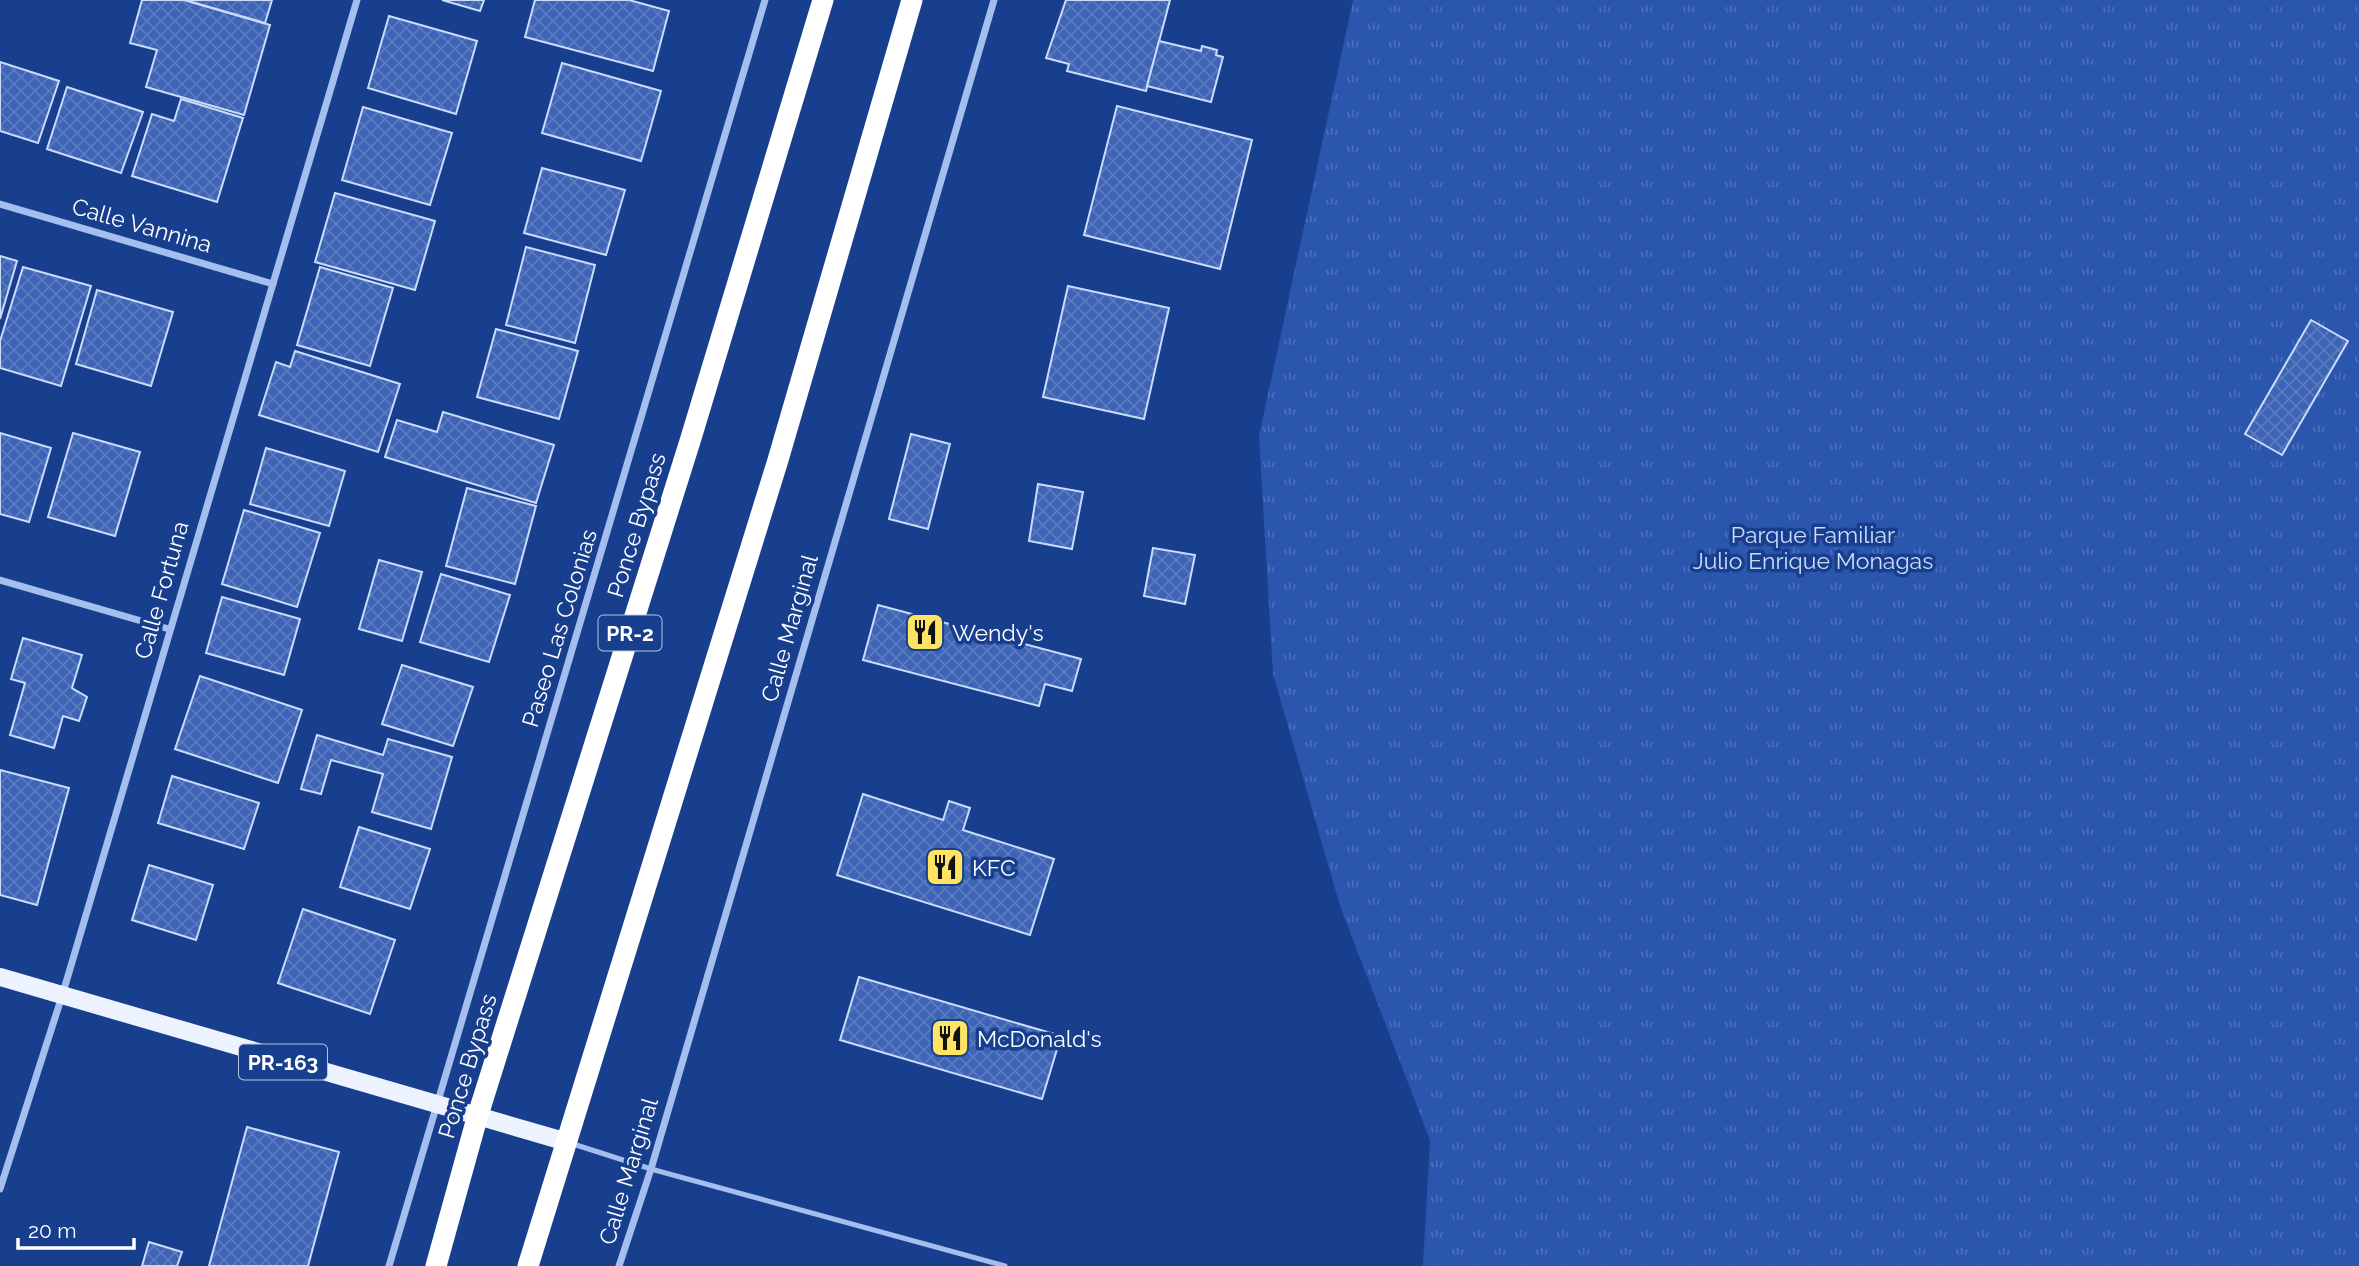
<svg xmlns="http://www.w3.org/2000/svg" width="2359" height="1266" font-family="Raleway,sans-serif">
<defs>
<pattern id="grass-tufts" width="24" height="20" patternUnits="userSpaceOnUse" patternTransform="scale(1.75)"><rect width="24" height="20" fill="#2b56ad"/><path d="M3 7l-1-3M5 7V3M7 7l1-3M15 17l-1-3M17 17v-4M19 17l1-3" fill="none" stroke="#4b6fb9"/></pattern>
<pattern id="building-cross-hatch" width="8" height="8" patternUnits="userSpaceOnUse" patternTransform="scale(1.75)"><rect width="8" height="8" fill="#3d64b5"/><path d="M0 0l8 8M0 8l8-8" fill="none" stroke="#5a7bc0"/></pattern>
</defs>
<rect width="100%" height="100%" fill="#183e8e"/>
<path fill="url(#grass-tufts)" d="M 1353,0 L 2359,0 L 2359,1266 L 1423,1266 L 1430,1140 L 1340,906 L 1273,674 L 1259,436 Z"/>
<g fill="url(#building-cross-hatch)" stroke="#cbdbfb" stroke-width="2">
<path d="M 142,0 L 184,0 L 270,25 L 244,115 L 146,87 L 157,50 L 130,43 Z"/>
<path d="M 185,0 L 272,0 L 265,23 Z"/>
<path d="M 442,0 L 484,0 L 480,11 Z"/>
<path d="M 535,0 L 629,0 L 669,11 L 653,71 L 525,37 Z"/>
<path d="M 1066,0 L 1170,0 L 1146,91 L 1067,71 L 1069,64 L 1046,58 Z"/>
<path d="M 389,16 L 477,41 L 456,114 L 368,88 Z"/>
<path d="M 1159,41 L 1201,51 L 1202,46 L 1217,50 L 1216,55 L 1223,57 L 1211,102 L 1147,86 Z"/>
<path d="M 0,62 L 59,81 L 38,143 L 0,131 Z"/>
<path d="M 562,63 L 661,91 L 641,161 L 542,133 Z"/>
<path d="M 67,87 L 143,112 L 121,173 L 47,149 Z"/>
<path d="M 181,99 L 243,118 L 217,202 L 132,176 L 152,114 L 174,121 Z"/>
<path d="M 1117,106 L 1252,140 L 1220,269 L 1084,235 Z"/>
<path d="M 363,107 L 452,133 L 430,205 L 342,180 Z"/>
<path d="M 542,168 L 625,190 L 606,255 L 524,233 Z"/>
<path d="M 335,193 L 435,221 L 415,290 L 315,262 Z"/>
<path d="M 526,247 L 595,265 L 575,343 L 506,325 Z"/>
<path d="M 0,256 L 17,261 L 0,319 Z"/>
<path d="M 23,267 L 91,286 L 61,386 L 0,368 L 0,341 Z"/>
<path d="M 320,267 L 393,288 L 370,366 L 297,345 Z"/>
<path d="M 1068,286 L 1169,308 L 1144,419 L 1043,397 Z"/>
<path d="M 97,290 L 173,312 L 151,386 L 76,364 Z"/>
<path d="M 2311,320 L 2348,341 L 2282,455 L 2245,434 Z"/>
<path d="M 496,329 L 578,351 L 559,419 L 477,397 Z"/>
<path d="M 295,351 L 400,384 L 378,452 L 259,415 L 276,362 L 290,367 Z"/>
<path d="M 443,412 L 554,445 L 536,503 L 385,457 L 397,420 L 437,432 Z"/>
<path d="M 0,433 L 51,448 L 29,522 L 0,514 Z"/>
<path d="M 73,433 L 140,452 L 115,536 L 48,517 Z"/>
<path d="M 911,434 L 950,444 L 928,529 L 889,519 Z"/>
<path d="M 266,448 L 345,471 L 329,526 L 250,504 Z"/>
<path d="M 1038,484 L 1083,492 L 1072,549 L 1029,541 Z"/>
<path d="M 467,488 L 536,506 L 515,584 L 446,566 Z"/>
<path d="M 244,510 L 320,533 L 297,607 L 222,584 Z"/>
<path d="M 1153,548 L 1195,555 L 1185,604 L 1144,596 Z"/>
<path d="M 379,560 L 422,572 L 402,641 L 359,629 Z"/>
<path d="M 441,574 L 510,595 L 489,662 L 420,642 Z"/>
<path d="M 222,597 L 300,619 L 284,675 L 206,653 Z"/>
<path d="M 878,605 L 1081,659 L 1072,691 L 1045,684 L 1039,706 L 863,660 Z"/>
<path d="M 23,638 L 82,655 L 72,688 L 87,697 L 79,721 L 63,716 L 54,748 L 10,735 L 25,683 L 11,679 Z"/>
<path d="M 402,665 L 473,687 L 453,746 L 382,724 Z"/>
<path d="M 200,676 L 302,710 L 278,783 L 175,749 Z"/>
<path d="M 317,735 L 383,755 L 388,739 L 452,757 L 431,829 L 372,812 L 383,774 L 331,760 L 321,794 L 301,789 Z"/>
<path d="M 0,770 L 69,788 L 37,905 L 0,895 Z"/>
<path d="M 172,776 L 259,803 L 244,849 L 158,823 Z"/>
<path d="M 863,794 L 943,820 L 949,801 L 970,808 L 963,830 L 1054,859 L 1030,935 L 837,875 Z"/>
<path d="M 359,827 L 430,849 L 410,909 L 340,887 Z"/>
<path d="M 149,865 L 213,885 L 196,940 L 132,920 Z"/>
<path d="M 303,909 L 395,940 L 370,1014 L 278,983 Z"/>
<path d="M 859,977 L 1061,1036 L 1042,1099 L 840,1040 Z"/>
<path d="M 247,1127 L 339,1152 L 308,1266 L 209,1266 Z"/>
<path d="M 149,1242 L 182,1252 L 177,1266 L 142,1266 Z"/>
</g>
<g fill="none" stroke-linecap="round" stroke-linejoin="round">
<path stroke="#a5beef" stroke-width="5" d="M 570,1143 L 651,1169 L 1005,1266"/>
<g stroke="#a5beef" stroke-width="7">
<path d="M 0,204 L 273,284"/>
<path d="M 0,580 L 169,629"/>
<path d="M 0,1189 L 62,996 L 357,0"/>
<path d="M 389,1266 L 765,0"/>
<path d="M 619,1266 L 651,1169 L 994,0"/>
</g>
<path stroke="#edf2ff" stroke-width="18" d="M 0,977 L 567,1142"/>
<g stroke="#fff" stroke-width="21">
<path d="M 436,1266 L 477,1118 L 691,438 L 823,0"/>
<path d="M 528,1266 L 778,460 L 912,0"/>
</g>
</g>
<defs>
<g id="restaurant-square" transform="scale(2.0125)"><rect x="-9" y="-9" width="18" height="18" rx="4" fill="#ffe463" stroke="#183e8e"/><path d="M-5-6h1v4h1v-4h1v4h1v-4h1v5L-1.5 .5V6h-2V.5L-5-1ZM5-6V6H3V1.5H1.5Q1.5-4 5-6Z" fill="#111"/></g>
</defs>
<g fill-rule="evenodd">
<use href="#restaurant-square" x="925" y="632"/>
<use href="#restaurant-square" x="945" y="867"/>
<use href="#restaurant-square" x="950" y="1038"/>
</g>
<g text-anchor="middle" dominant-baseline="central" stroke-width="7" stroke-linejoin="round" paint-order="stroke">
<g fill="#183e8e" stroke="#bac5dd" stroke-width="2">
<rect x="598.5" y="615.5" width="63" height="35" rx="5"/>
<rect x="239" y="1044.5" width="88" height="35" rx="5"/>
</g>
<g font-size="21" font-weight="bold" fill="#fff">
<text x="630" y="633">PR-2</text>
<text x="283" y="1062">PR-163</text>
</g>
<g font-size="23" fill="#fff" stroke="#183e8e">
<text transform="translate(142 225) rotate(16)">Calle Vannina</text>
<text transform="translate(636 525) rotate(-73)">Ponce Bypass</text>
<text transform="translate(161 590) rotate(-74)">Calle Fortuna</text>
<text transform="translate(559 628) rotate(-73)">Paseo Las Colonias</text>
<text transform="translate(789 628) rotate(-74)">Calle Marginal</text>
<text transform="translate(467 1066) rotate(-73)">Ponce Bypass</text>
<text transform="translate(628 1171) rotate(-73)">Calle Marginal</text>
</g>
<g font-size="23" fill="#cbdbfb" stroke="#183e8e">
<text x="1813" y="534">Parque Familiar<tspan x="1813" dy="26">Julio Enrique Monagas</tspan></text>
</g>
<g font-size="23" fill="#fff" stroke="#183e8e" text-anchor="start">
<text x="952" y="632">Wendy's</text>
<text x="972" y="867">KFC</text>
<text x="977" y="1038">McDonald's</text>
</g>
</g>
<path d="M18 1238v10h116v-10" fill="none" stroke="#ffffff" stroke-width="3.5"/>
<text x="28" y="1238" font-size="21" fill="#ffffff" stroke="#183e8e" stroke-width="5" paint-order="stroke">20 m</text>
</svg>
